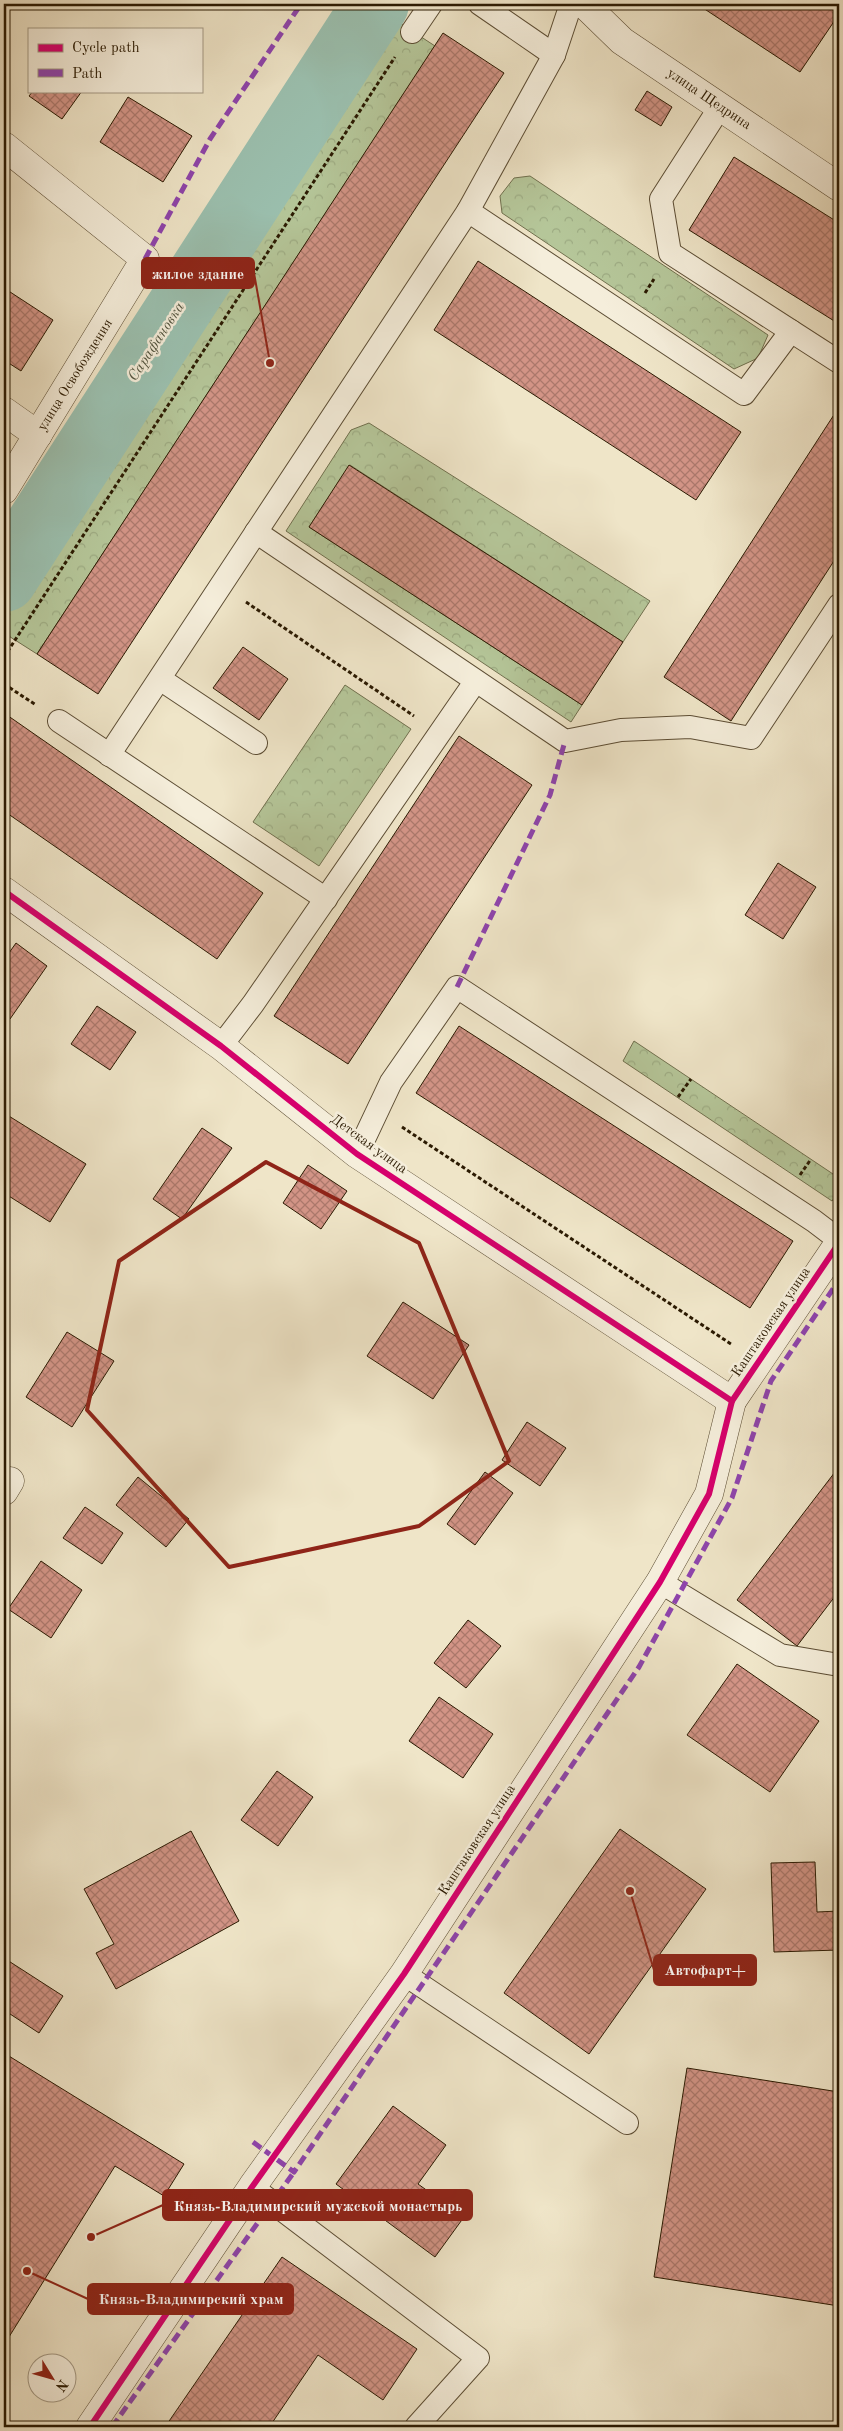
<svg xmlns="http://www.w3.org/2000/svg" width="843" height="2431" font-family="'Old Standard TT',serif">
<defs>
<pattern id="forest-crowns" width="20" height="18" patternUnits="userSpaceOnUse" patternTransform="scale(1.25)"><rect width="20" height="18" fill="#b5c699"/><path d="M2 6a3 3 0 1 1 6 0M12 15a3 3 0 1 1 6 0" fill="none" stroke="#9caa82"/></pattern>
<pattern id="building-cross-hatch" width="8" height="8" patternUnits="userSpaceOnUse" patternTransform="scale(1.25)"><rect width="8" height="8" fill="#d29486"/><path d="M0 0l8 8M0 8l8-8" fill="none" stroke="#ab786b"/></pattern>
</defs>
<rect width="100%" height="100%" fill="#efe5c8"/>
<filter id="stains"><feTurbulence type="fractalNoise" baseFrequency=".004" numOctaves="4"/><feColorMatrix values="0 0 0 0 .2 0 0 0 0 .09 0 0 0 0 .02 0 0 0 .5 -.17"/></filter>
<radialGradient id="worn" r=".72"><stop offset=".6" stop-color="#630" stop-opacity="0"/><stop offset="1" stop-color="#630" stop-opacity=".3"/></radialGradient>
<g fill="url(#forest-crowns)" stroke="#70704e">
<path d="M 377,8 L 435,46 L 37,654 L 4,633 L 4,605 Z"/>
<path d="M 530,176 L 768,335 L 758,358 L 734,369 L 502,213 L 500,196 L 514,178 Z"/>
<path d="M 369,423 L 650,601 L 623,642 L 350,465 L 309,527 L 582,705 L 571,722 L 286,531 L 351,430 Z"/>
<path d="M 345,685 L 411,729 L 319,866 L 253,822 Z"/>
<path d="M 634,1041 L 839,1178 L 839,1191 L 832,1201 L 623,1061 Z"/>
</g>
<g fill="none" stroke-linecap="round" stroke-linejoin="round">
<path stroke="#9bc0af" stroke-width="66" d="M 4,579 L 376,4"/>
</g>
<g fill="url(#building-cross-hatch)" stroke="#2b1a02">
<path d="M 697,4 L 839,4 L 839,14 L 800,72 Z"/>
<path d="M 443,33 L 504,73 L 98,694 L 37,654 Z"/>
<path d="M 33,91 L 82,91 L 62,119 L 29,96 Z"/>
<path d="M 647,91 L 672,107 L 661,126 L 635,110 Z"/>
<path d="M 128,97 L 192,136 L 163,182 L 100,142 Z"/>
<path d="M 734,157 L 839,223 L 839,324 L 689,230 Z"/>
<path d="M 478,261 L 741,432 L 696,500 L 434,330 Z"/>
<path d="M 4,288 L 53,320 L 21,371 L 4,360 Z"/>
<path d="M 839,407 L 839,553 L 731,721 L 664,677 Z"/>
<path d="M 349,465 L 623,642 L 582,705 L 309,527 Z"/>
<path d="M 243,647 L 288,679 L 259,720 L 213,688 Z"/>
<path d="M 4,713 L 263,893 L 217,959 L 4,811 Z"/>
<path d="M 459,736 L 532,785 L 348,1064 L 274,1016 Z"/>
<path d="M 778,863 L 816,887 L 783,939 L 745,915 Z"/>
<path d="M 16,943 L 47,966 L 10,1019 L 4,1015 L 4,960 Z"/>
<path d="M 97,1006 L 136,1032 L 110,1070 L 71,1044 Z"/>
<path d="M 459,1026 L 793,1241 L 750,1308 L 416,1093 Z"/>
<path d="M 4,1113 L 86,1164 L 50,1222 L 4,1193 Z"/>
<path d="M 202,1128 L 232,1148 L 182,1219 L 153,1199 Z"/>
<path d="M 308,1165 L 347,1191 L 321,1229 L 283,1203 Z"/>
<path d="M 403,1302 L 469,1345 L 433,1399 L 367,1356 Z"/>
<path d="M 67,1332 L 114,1361 L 72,1427 L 26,1397 Z"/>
<path d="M 527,1422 L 566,1448 L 540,1486 L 502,1460 Z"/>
<path d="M 485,1472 L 513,1493 L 475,1545 L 447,1524 Z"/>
<path d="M 835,1472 L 839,1475 L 839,1591 L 797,1646 L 737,1600 Z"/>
<path d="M 138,1477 L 189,1519 L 166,1547 L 116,1505 Z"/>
<path d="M 85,1507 L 123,1533 L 102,1564 L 63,1538 Z"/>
<path d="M 41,1561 L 82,1590 L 51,1638 L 8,1609 Z"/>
<path d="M 468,1620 L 501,1646 L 466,1688 L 434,1663 Z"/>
<path d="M 737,1664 L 819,1721 L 770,1792 L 687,1735 Z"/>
<path d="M 439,1697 L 493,1734 L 463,1778 L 409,1741 Z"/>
<path d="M 277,1771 L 313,1797 L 278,1846 L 241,1820 Z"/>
<path d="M 620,1829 L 706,1889 L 589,2054 L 504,1993 Z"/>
<path d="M 191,1831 L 239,1921 L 116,1989 L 96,1953 L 114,1944 L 84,1889 Z"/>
<path d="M 815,1862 L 817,1912 L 839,1911 L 839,1950 L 774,1952 L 771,1863 Z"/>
<path d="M 4,1958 L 63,1996 L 39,2033 L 4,2010 Z"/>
<path d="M 4,2053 L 184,2164 L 164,2196 L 115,2166 L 4,2345 Z"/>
<path d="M 687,2068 L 839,2092 L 839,2306 L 654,2277 Z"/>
<path d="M 393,2106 L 446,2145 L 418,2184 L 464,2217 L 435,2257 L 336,2184 Z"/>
<path d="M 282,2257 L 417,2349 L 383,2400 L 318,2355 L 272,2423 L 279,2427 L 165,2427 Z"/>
</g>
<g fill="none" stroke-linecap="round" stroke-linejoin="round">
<g stroke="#5c4d34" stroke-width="24">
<g id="service">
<path d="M 480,4 L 554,55"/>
<path d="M 412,32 L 431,4"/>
<path d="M 720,107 L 661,199 L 670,253 L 839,362"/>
<path d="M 468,211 L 744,394 L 791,331"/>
<path d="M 256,532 L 565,741 L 621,730 L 690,727 L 751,738 L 839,605"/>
<path d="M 160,679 L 256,743"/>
<path d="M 59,721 L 326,899"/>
<path d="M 109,755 L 468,211 L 554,55 L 571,4"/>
<path d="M 221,1046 L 253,1004 L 475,682"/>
<path d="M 357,1154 L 391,1082 L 457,987 L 814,1221 L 839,1240"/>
<path d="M 660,1582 L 780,1655 L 839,1665"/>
<path d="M 404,1974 L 627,2123"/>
<path d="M 252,2187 L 478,2358 L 416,2427"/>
</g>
</g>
<g stroke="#5c4d34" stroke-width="29">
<g id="minor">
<path d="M 584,4 L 622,41 L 839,187"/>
<path d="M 4,146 L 145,259 L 4,490"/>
<path d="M 4,411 L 38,435"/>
<path d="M 732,1401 L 839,1243"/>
<path d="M 4,1491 L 10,1481"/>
</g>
</g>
<g stroke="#5c4d34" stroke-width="29">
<path id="tertiary" d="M 4,891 L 221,1046 L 357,1154 L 732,1401 L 709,1494 L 660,1582 L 404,1974 L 252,2187 L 90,2427"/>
</g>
<g stroke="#2b1a02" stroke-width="3" stroke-dasharray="4 2.5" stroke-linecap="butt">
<path d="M 645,293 L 654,279"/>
<path d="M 246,602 L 414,716"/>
<path d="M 4,657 L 395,57"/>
<path d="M 4,684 L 36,705"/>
<path d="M 678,1097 L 691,1079"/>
<path d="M 402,1127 L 731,1344"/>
<path d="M 800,1175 L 811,1159"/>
</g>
<use href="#service" stroke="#f5eedb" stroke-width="22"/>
<use href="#minor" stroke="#f5eedb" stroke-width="28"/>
<use href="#tertiary" stroke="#f5eedb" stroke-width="28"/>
<g stroke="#8e44ad" stroke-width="5" stroke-dasharray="10 5" stroke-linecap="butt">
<path d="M 145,259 L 210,139 L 301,4"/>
<path d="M 457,987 L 550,795 L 565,741"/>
<path d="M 253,2142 L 294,2172 L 639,1667 L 732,1498 L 771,1381 L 839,1280"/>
<path d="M 112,2427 L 294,2172"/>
</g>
<g stroke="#f5eedb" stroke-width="9">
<g id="cycleway">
<path d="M 4,891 L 221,1046 L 357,1154 L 732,1401"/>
<path d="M 90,2427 L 252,2187 L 404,1974 L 660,1582 L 709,1494 L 732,1401 L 839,1243"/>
</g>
</g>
<use href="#cycleway" stroke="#d6006c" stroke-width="6"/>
</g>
<path fill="none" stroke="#8f2418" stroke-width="4" stroke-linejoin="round" d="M 266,1162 L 419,1243 L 509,1461 L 419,1526 L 229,1567 L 87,1410 L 119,1261 Z"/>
<g text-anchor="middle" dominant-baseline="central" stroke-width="5" stroke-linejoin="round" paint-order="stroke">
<g font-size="14" fill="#2b1a02" stroke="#f5eedb">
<text transform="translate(709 99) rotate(34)">улица Щедрина</text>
<text transform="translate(75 375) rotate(-58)">улица Освобождения</text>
<text transform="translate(369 1144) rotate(36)">Детская улица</text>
<text transform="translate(771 1322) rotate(-56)">Каштаковская улица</text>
<text transform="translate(477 1840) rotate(-57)">Каштаковская улица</text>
</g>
<g font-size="15" font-style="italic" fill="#52543f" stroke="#f5eedb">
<text transform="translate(157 342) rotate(-57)">Сарафановка</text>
</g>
</g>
<path fill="none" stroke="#8f2418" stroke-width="2" d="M270 363L254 273M630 1891L654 1970M91 2237L163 2205M27 2271L88 2299"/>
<g fill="#8f2418" stroke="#f5eedb" stroke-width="2">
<circle cx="270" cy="363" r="5"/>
<circle cx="630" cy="1891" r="5"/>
<circle cx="91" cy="2237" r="5"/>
<circle cx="27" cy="2271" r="5"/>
</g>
<g fill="#8f2418" stroke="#8f2418" stroke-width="2">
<rect x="142" y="258" width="112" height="30" rx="5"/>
<rect x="654" y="1955" width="102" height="30" rx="5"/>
<rect x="163" y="2190" width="309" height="30" rx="5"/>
<rect x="88" y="2284" width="205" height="30" rx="5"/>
</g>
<g font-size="15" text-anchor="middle" font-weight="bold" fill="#fff">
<text x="198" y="279">жилое здание</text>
<text x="705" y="1975">Автофарт+</text>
<text x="318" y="2211">Князь-Владимирский мужской монастырь</text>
<text x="191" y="2304">Князь-Владимирский храм</text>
</g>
<rect width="843" height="2431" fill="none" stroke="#efe5c8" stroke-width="20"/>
<rect x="5" y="5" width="833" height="2421" fill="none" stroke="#2b1a02" stroke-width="2.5"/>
<rect x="10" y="10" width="823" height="2411" fill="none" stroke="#2b1a02"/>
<rect x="28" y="28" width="175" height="65" fill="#f5eedb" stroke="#a49984"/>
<rect x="38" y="44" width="25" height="8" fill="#d6006c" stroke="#a49984"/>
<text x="72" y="52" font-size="15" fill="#2b1a02">Cycle path</text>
<rect x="38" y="69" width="25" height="8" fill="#8e44ad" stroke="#a49984"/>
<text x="72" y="78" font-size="15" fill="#2b1a02">Path</text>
<g transform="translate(52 2378) rotate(127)"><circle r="24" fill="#f5eedb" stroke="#a49984"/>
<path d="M0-4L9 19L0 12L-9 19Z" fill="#8f2418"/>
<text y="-8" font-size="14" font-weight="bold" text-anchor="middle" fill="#2b1a02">N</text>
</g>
<rect width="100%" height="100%" filter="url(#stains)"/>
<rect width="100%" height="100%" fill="url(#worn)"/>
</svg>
